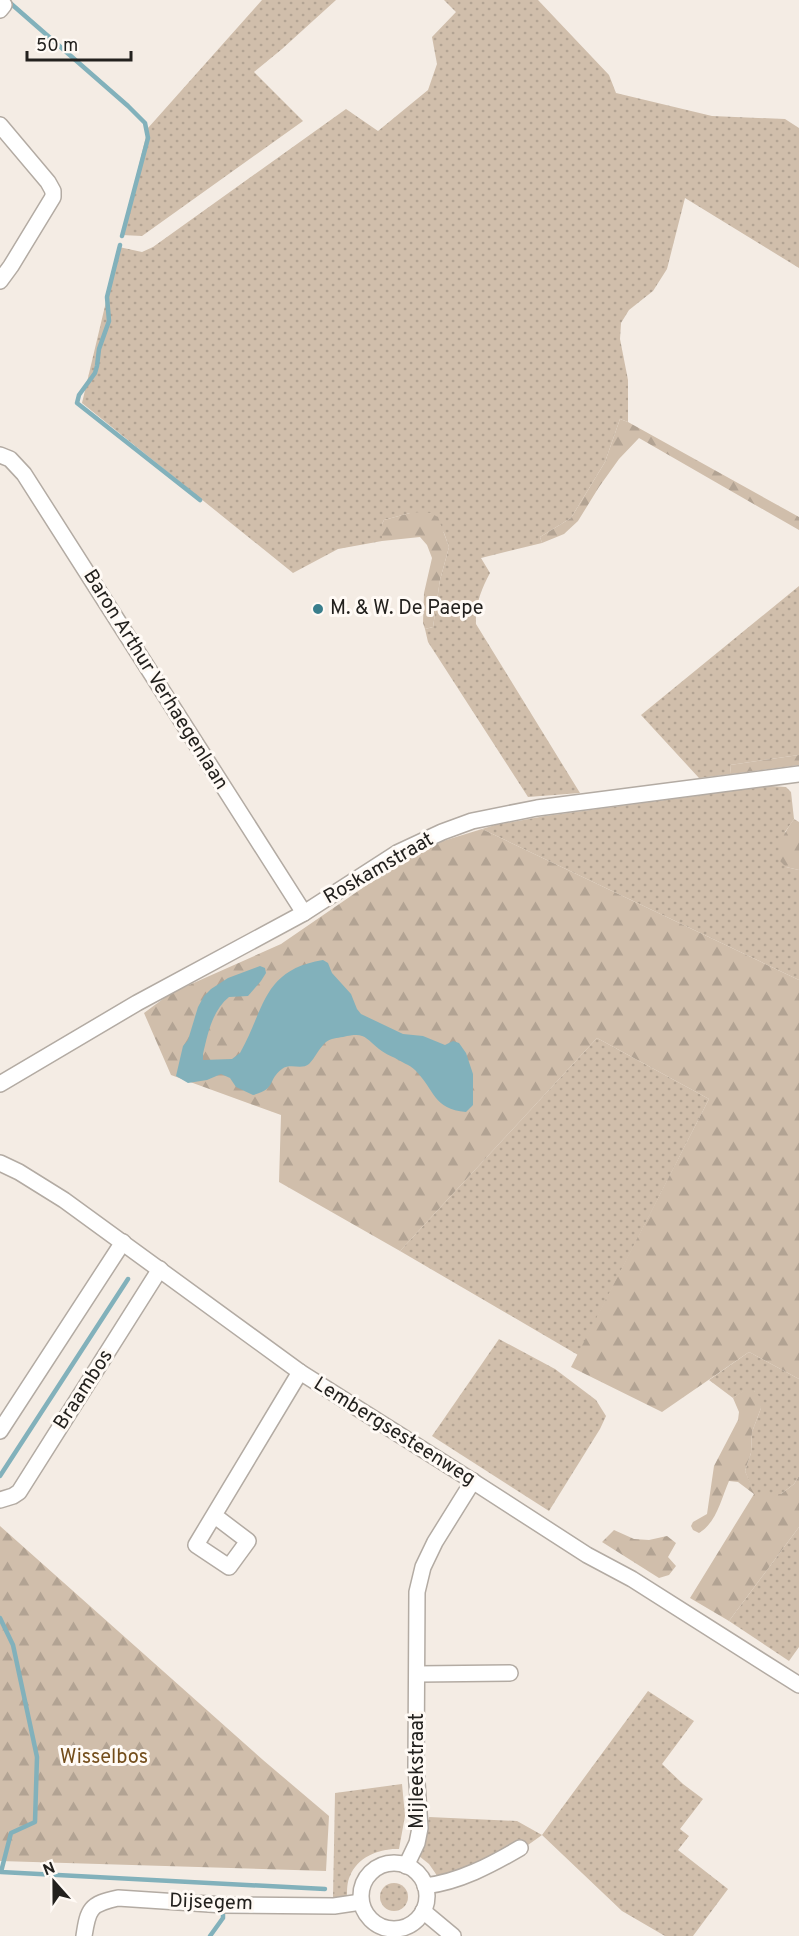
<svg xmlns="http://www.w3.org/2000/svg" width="799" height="1936" font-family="Overpass,sans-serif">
<defs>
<pattern id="grass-dots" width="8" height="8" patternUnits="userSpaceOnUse" patternTransform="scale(1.5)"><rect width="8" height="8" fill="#d0beab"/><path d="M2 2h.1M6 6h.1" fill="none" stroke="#b2a393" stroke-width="1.8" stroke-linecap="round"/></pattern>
<pattern id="forest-firs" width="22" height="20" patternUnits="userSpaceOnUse" patternTransform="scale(1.5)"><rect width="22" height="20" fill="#d0beab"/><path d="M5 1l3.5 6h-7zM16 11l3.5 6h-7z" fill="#b2a393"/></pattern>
</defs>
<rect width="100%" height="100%" fill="#f4ece4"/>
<g fill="url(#grass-dots)">
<path d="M 262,0 L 336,0 L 282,49 L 254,72 L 303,121 L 142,236 L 122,235 L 148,128 Z"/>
<path d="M 444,0 L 538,0 L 609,75 L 616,93 L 712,116 L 785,119 L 799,128 L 799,268 L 685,198 L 667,269 L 653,291 L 629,310 L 621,323 L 620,339 L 628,380 L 628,422 L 620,419 L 605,462 L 571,518 L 540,537 L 542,543 L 481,558 L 490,573 C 481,590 475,605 476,624 L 580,793 L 528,797 L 428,642 L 425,629 L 433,627 L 440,580 L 449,547 L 444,533 L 430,513 L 410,513 L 384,520 L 382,524 L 382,541 L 338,549 L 293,573 L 82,403 L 119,247 L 142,252 L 153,247 L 346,109 L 378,131 L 428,90 L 437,64 L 432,37 L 456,12 Z"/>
<path d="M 799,586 L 799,755 L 730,765 L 731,774 L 699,778 L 641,715 Z"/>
<path d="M 770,786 L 786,787 L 791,792 L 794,819 L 785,832 L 786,867 L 799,870 L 799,980 L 482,829 L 495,825 L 545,816 Z"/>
<path d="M 597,1038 L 709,1099 L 578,1355 L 400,1251 Z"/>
<path d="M 499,1339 L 555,1369 L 596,1400 L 606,1416 L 600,1429 L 549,1511 L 432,1436 Z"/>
<path d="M 749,1352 L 799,1379 L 799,1476 L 794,1484 L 781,1494 L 754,1494 L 745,1471 L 751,1453 L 752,1432 L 761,1408 L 754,1391 L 744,1391 L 733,1398 L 709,1380 Z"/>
<path d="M 799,1527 L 799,1647 L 789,1661 L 729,1621 Z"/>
<path d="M 648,1691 L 694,1721 L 662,1764 L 683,1784 L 703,1799 L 680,1829 L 689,1836 L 678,1850 L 728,1889 L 693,1936 L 665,1936 L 622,1911 L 542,1835 L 528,1845 L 516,1841 L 484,1862 L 438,1877 L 429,1864 L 419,1856 L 429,1817 L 517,1821 L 542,1835 Z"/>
<path d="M 402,1784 L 405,1816 L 399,1849 C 380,1848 357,1857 350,1876 C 347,1882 347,1890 347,1896 L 333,1898 L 335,1793 Z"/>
<circle cx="394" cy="1897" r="14"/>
</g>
<g fill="url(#forest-firs)">
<path d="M 620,419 L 628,422 L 799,517 L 799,530 L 639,438 L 619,459 L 599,487 L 578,521 L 564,534 L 542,543 L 540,537 L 571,518 L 605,462 Z"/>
<path d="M 422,512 L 430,513 L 438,517 L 449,547 L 440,580 L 433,627 L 425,629 L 423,623 L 424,593 L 432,558 L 427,545 L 420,537 L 382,541 L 382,524 L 384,520 L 410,513 Z"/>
<path d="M 799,755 L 799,765 L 731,774 L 730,765 Z"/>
<path d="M 794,819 L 799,822 L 799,870 L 786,867 L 778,859 C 778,844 785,831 794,819 Z"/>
<path d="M 482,829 L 799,980 L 799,1379 L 749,1352 L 662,1412 L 571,1367 L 709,1099 L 597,1038 L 400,1251 L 279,1182 L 281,1115 L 171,1075 L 144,1013 L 171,993 L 281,944 L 399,863 L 443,841 Z"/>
<path d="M 743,1391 L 754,1391 L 760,1397 L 761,1408 L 752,1432 L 751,1453 L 745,1471 L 755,1494 L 781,1494 L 794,1484 L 799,1476 L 799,1527 L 729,1621 L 690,1598 L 754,1494 L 738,1482 L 729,1481 C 721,1499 717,1522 699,1533 L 693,1530 L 691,1526 L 693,1522 L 707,1514 L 714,1466 L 738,1420 L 739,1412 L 733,1398 Z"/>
<path d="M 0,1526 L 263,1760 L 329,1816 L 326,1871 L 0,1861 Z"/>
<path d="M 614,1530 L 634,1539 L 649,1540 L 667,1536 L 676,1543 L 668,1557 L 676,1566 L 669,1575 L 659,1578 L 602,1542 Z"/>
</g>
<path fill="#82b1bb" d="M 323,960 L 328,963 L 332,973 L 351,994 L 357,1009 L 361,1014 L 403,1034 L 423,1036 L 445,1045 L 453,1041 L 459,1043 L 466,1053 L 473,1074 L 473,1105 L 466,1112 C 433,1109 435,1090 415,1070 C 410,1065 401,1062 395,1058 C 390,1056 384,1053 379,1049 C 364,1037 365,1032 343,1037 C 337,1038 331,1038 326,1042 C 319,1048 315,1058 309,1064 C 302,1070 290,1063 282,1069 C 267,1080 277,1089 253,1095 L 236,1087 L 230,1078 L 221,1074 L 207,1080 L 188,1083 L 176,1076 L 183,1046 L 188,1040 L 198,1007 L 204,996 L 211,989 L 228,978 L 260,966 L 265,968 L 266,973 L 261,981 L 248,996 L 229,997 C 212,1011 208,1033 203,1054 L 203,1060 L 232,1059 L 240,1053 C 265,1009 262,970 323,960 Z"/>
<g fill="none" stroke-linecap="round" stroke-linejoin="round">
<g stroke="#82b1bb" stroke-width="4.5">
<path d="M 8,1 L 128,106 L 145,123 L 148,138 L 122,236"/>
<path d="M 120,245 L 107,297 L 109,321 L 99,349 L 97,366 L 95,373 L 79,395 L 77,403 L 200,500"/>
<path d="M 0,1476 L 128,1279"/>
<path d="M 0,1618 L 13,1645 L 37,1757 L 35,1822 L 11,1833 L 1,1872 L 325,1889"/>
<path d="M 210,1936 L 223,1918 L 223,1909"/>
</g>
<g stroke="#b3aba3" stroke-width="18">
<g id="minor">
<path d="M 0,10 L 4,5"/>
<path d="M 0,125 L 48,182 L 53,191 L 53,197 L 11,266 L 0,281"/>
<path d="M 0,455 L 10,459 L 24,474 L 304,913"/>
<path d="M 0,1084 L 137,1003 L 304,913 L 397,853 L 442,832 L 472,821 L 537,808 L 799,774"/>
<path d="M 0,1163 L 19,1172 L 64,1200 L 300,1372 L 460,1473 L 587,1555 L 632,1579 L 799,1685"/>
<path d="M 0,1431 L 123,1242"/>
<path d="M 0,1500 L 13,1496 L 19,1492 L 160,1269"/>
<path d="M 215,1516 L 248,1541 L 229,1567 L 196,1545 L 300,1372"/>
<path d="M 418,1674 L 510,1673"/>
<circle cx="394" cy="1896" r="33"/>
<path d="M 406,1866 L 417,1843 L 420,1828 L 416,1768 L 417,1592 L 423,1567 L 435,1542 L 473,1481"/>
<path d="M 425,1886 C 459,1882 491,1865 520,1848"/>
<path d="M 423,1911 L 453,1936"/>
<path d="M 84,1936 C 88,1909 90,1904 118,1898 L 224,1905 L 334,1906 L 361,1902"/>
</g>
</g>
<use href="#minor" stroke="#fff" stroke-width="15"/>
</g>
<circle fill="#397e8c" stroke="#fffaf5" stroke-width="2" cx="318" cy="609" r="6"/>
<g text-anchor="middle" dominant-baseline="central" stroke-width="6" stroke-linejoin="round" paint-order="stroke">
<g font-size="20" fill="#23211e" stroke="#fffaf5" text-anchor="start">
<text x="330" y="609">M. &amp; W. De Paepe</text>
</g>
<g font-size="20" fill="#23211e" stroke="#fffaf5">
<text transform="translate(155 680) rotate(58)">Baron Arthur Verhaegenlaan</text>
<text transform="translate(379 869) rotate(-30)">Roskamstraat</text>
<text transform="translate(84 1390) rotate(-57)">Braambos</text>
<text transform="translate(394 1432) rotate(32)">Lembergsesteenweg</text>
<text transform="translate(418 1771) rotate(-90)">Mijleekstraat</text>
<text transform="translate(211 1903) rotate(2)">Dijsegem</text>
</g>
<g font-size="20" fill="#734d1b" stroke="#fffaf5">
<text x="104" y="1758">Wisselbos</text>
</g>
</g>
<g transform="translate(54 1882) rotate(339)" stroke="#fffaf5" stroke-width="4.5" paint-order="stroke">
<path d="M0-4.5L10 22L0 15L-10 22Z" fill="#23211e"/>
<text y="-9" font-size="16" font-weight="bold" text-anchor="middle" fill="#23211e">N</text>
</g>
<path d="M27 51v9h104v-9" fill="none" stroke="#23211e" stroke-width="3"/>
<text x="36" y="51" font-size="18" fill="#23211e" stroke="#fffaf5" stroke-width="4.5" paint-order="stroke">50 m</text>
</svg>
